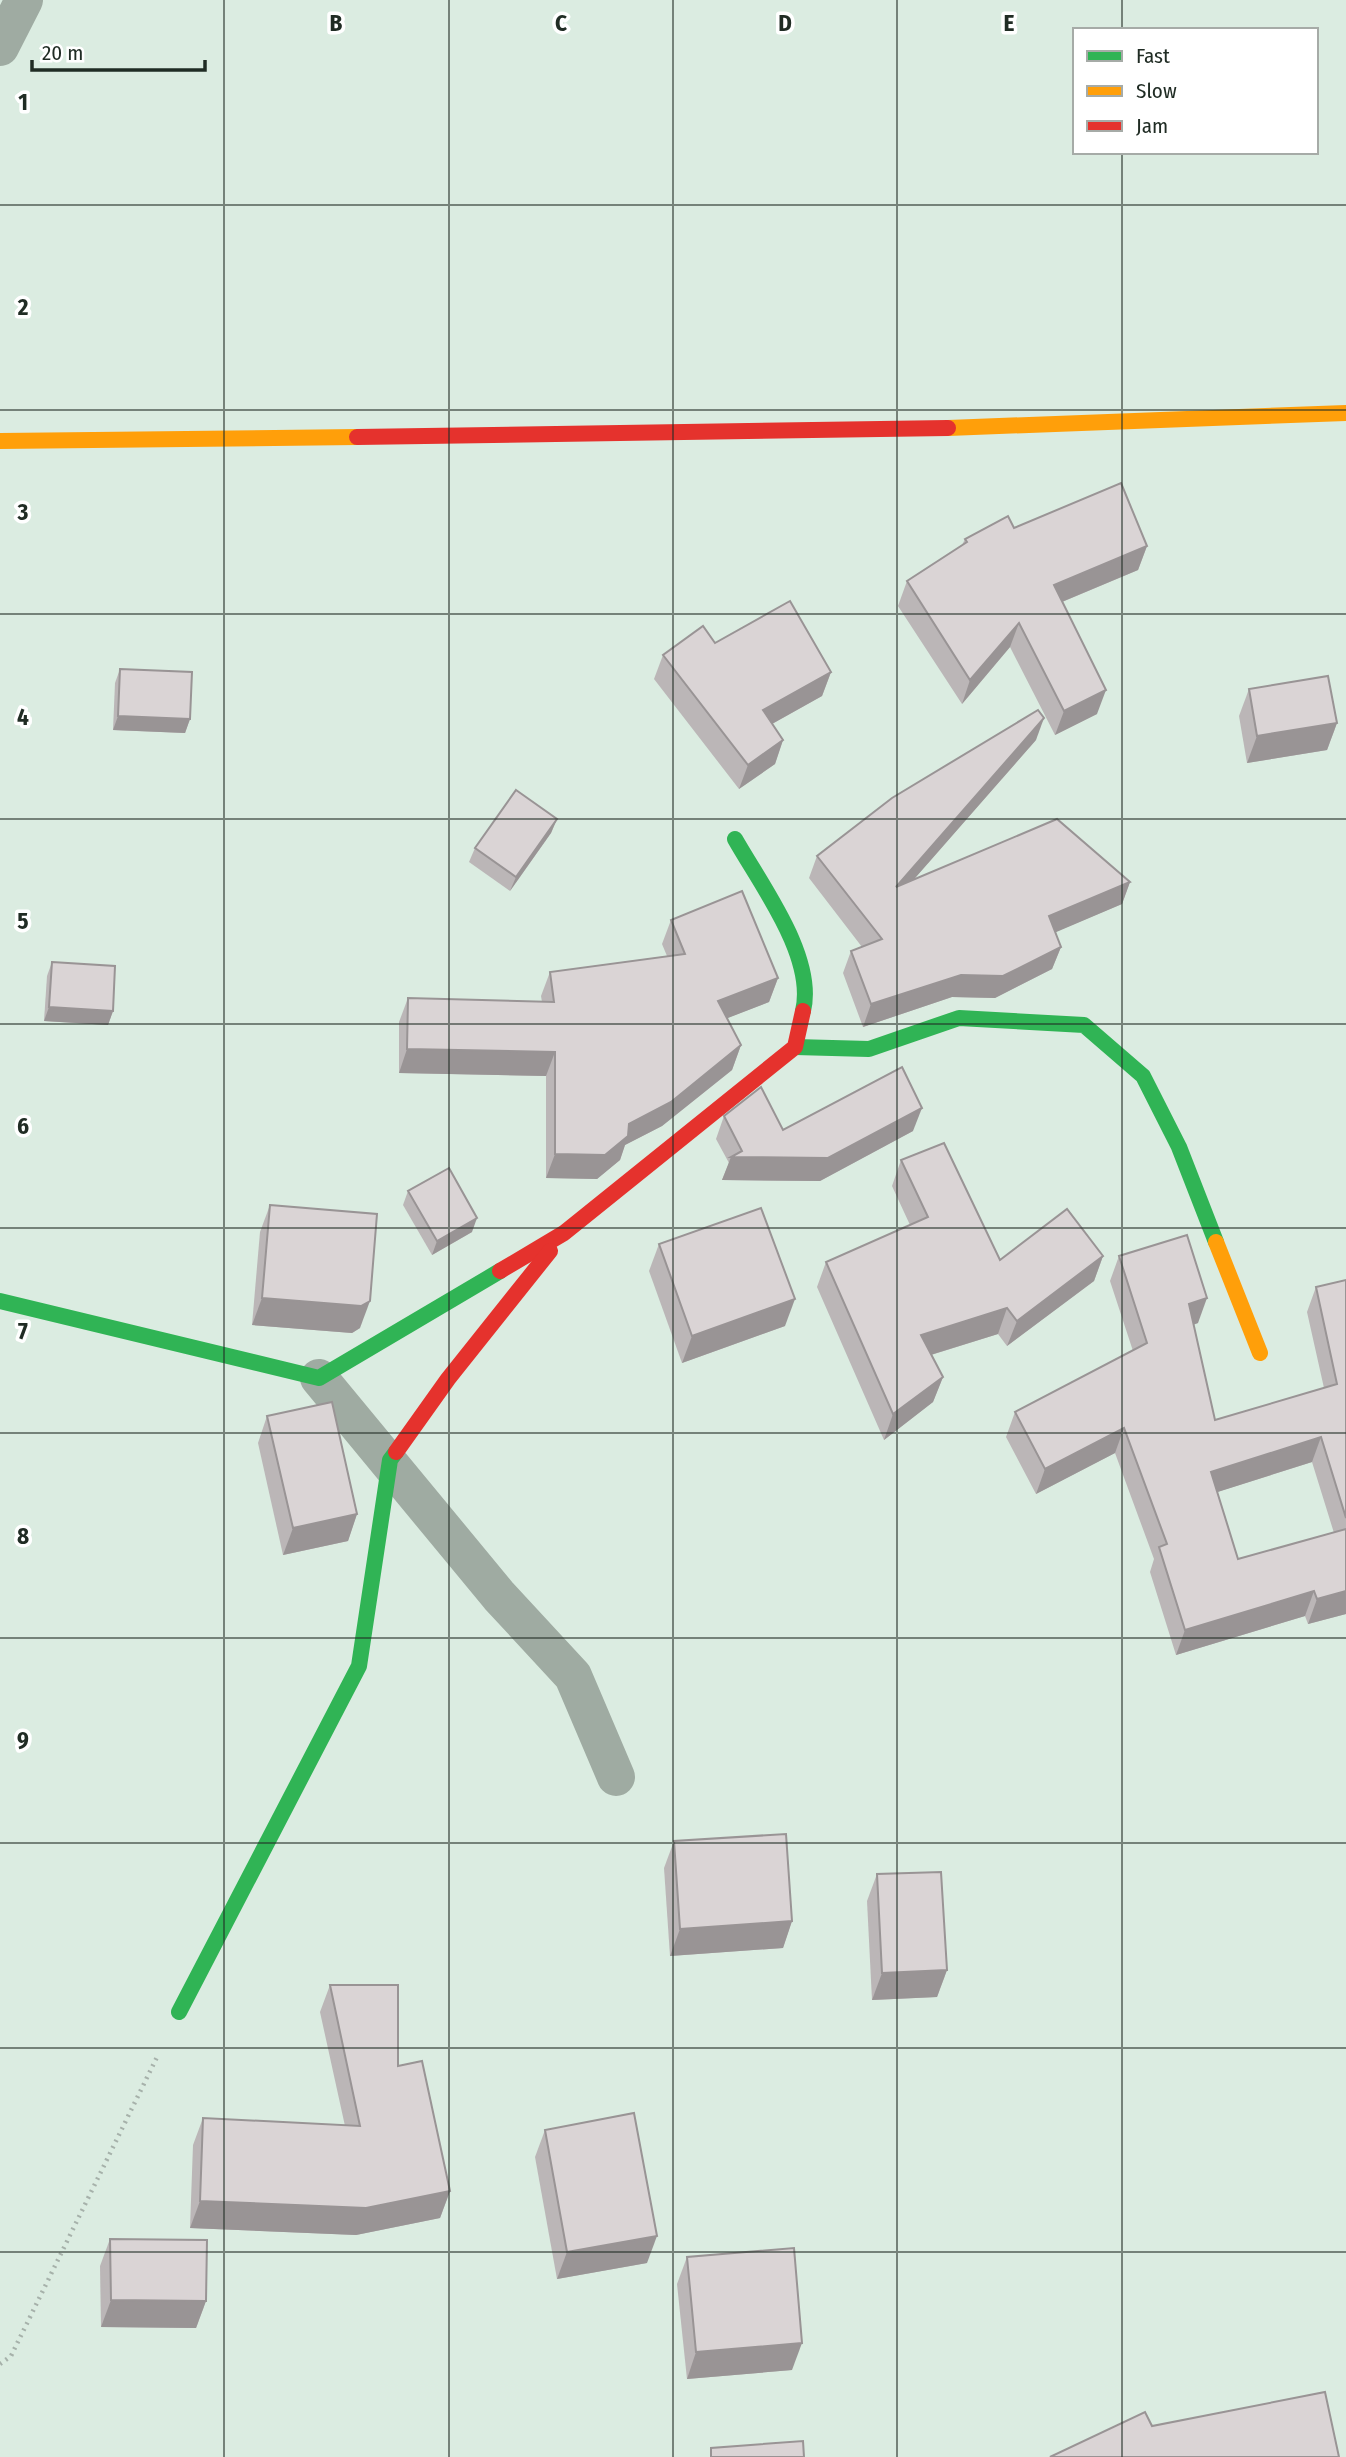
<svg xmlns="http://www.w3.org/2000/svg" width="1346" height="2457" font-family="'Fira Sans Condensed',sans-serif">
<rect width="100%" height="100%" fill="#dbece1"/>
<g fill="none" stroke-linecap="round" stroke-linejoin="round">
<path stroke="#a6b1aa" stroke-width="4.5" stroke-dasharray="2 5" stroke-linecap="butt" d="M 0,2364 L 11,2356 L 158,2055"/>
<g stroke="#9faba2" stroke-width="38">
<path d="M 0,47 L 24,0"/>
<path d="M 319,1378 L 499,1596 L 573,1676 L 616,1777"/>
</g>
<g stroke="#30b455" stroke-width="16">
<path d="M 735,839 C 761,885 816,957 803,1011"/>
<path d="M 795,1047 L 869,1049 L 959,1018 L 1084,1025 L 1143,1076 L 1179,1147 L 1216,1242"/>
<path d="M 0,1301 L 319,1378 L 500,1271"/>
<path d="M 179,2012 L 359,1666 L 390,1460 L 396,1452"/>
</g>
<g stroke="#ff9f0a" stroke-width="16">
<path d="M 948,428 L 1346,413"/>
<path d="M 0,441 L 357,437"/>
<path d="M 1216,1242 L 1260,1353"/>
</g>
<g stroke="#e5322d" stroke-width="16">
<path d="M 357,437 L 948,428"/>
<path d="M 500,1271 L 564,1233 L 795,1047 L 803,1011"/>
<path d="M 396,1452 L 448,1379 L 550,1251"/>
</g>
</g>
<g fill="#bbb6b7" fill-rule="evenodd">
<path d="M 1014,528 L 1147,546 L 1138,570 L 1062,602 L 1097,714 L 1055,735 L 1010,647 L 962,704 L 898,606 L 907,581 L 962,545 L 965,539 Z"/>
<path d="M 715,643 L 831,672 L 822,696 L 772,724 L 783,740 L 775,764 L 739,789 L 654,679 L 663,655 Z"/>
<path d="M 120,669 L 190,719 L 185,733 L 113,730 L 115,683 Z"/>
<path d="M 1249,689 L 1337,723 L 1327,750 L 1247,763 L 1239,716 Z"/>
<path d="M 1036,740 L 914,879 L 1130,882 L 1122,904 L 1055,932 L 1061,947 L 1052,969 L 995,998 L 952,997 L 863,1027 L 843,973 L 851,951 L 862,947 L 809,878 L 817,856 Z"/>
<path d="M 557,819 L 551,833 L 510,891 L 469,862 L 475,848 Z"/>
<path d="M 671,920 L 778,978 L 769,1002 L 727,1018 L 741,1045 L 732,1070 L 662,1126 L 625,1145 L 620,1160 L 597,1179 L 546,1178 L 546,1076 L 399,1073 L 399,1022 L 408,998 L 542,1002 L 541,996 L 550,972 L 667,956 L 662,944 Z"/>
<path d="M 52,962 L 113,1011 L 108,1025 L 44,1021 L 47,976 Z"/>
<path d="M 724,1116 L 783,1130 L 913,1131 L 820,1181 L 722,1180 L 729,1163 L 716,1139 Z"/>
<path d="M 901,1160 L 1000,1260 L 1103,1256 L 1094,1281 L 1007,1346 L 998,1334 L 931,1355 L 943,1377 L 933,1402 L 884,1440 L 817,1287 L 826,1262 L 910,1225 L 892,1186 Z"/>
<path d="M 408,1191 L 472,1232 L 432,1255 L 403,1205 Z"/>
<path d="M 270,1205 L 360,1328 L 352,1333 L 252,1325 L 260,1232 Z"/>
<path d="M 659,1244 L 785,1326 L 682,1363 L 649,1271 Z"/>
<path d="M 1119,1256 L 1198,1323 L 1193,1325 L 1215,1420 L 1324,1388 L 1307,1312 L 1316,1287 L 1346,1280 L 1346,1614 L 1308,1624 L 1305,1616 L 1176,1655 L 1150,1572 L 1154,1559 L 1115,1453 L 1036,1494 L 1006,1437 L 1015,1412 L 1133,1351 L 1110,1281 ZM 1312,1462 L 1334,1533 L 1238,1559 L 1217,1492 Z"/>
<path d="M 267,1416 L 357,1514 L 348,1541 L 283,1555 L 258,1443 Z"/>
<path d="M 674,1841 L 792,1921 L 783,1948 L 670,1956 L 664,1868 Z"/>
<path d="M 877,1874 L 947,1970 L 937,1997 L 872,2000 L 867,1901 Z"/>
<path d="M 330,1985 L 398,2066 L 450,2191 L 440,2218 L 356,2235 L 190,2228 L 193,2145 L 203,2118 L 345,2126 L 320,2012 Z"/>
<path d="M 545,2130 L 647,2263 L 557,2279 L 535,2157 Z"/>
<path d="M 110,2239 L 206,2301 L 196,2328 L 101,2327 L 100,2266 Z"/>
<path d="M 687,2257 L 792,2370 L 687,2379 L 677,2284 Z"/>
</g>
<g fill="#999495">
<path d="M 1147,546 L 1138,570 L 1045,609 L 1054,585 Z"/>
<path d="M 1019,623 L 1010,647 L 962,704 L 970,680 Z"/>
<path d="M 831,672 L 822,696 L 754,734 L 763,710 Z"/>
<path d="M 1106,690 L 1097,714 L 1055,735 L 1064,711 Z"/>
<path d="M 118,716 L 190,719 L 185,733 L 113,730 Z"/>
<path d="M 1044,718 L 1036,740 L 888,909 L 896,887 Z"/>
<path d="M 1337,723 L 1327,750 L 1247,763 L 1257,736 Z"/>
<path d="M 783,740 L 775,764 L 739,789 L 748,765 Z"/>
<path d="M 557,819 L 551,833 L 510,891 L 516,877 Z"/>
<path d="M 1130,882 L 1122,904 L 1040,939 L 1049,916 Z"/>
<path d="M 1061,947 L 1052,969 L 995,998 L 952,997 L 863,1027 L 871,1004 L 961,975 Z"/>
<path d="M 778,978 L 769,1002 L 710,1025 L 718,1001 Z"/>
<path d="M 49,1007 L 113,1011 L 108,1025 L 44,1021 Z"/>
<path d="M 741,1045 L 732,1070 L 662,1126 L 625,1145 L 620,1160 L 597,1179 L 546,1178 L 555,1154 L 629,1124 Z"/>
<path d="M 407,1049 L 555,1052 L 546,1076 L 399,1073 Z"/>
<path d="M 922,1108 L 913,1131 L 820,1181 L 722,1180 L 731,1157 Z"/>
<path d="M 477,1218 L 472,1232 L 432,1255 L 437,1241 Z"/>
<path d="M 1103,1256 L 1094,1281 L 1007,1346 L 1017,1321 Z"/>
<path d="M 262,1298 L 370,1301 L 360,1328 L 352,1333 L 252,1325 Z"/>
<path d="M 1207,1298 L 1198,1323 L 1180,1329 L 1189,1304 Z"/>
<path d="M 795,1299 L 785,1326 L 682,1363 L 692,1336 Z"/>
<path d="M 1007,1308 L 998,1334 L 911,1361 L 921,1335 Z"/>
<path d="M 943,1377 L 933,1402 L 884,1440 L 893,1414 Z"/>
<path d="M 1124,1428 L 1115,1453 L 1036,1494 L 1045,1469 Z"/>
<path d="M 1321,1437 L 1312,1462 L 1202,1497 L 1211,1472 Z"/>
<path d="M 357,1514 L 348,1541 L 283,1555 L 293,1528 Z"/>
<path d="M 1314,1591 L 1305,1616 L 1176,1655 L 1185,1630 Z"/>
<path d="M 1346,1591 L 1346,1614 L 1308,1624 L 1317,1599 Z"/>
<path d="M 792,1921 L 783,1948 L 670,1956 L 680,1929 Z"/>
<path d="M 947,1970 L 937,1997 L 872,2000 L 882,1973 Z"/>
<path d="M 450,2191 L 440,2218 L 356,2235 L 190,2228 L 200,2201 Z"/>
<path d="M 657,2236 L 647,2263 L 557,2279 L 567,2252 Z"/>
<path d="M 111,2300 L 206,2301 L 196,2328 L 101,2327 Z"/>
<path d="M 802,2343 L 792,2370 L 687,2379 L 696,2352 Z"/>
</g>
<g fill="#dad4d5" stroke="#999495" stroke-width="2">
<path d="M 1121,483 L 1147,546 L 1054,585 L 1106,690 L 1064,711 L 1019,623 L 970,680 L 907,581 L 967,542 L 965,539 L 1008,516 L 1014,528 Z"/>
<path d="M 790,601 L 831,672 L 763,710 L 783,740 L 748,765 L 663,655 L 703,626 L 715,643 Z"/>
<path d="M 120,669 L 192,672 L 190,719 L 118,716 Z"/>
<path d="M 1328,676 L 1337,723 L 1257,736 L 1249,689 Z"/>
<path d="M 1038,710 L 1044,718 L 896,887 L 1057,819 L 1130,882 L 1049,916 L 1061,947 L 1003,976 L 961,975 L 871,1004 L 851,951 L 882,939 L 817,856 L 892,798 Z"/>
<path d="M 516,790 L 557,819 L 516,877 L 475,848 Z"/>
<path d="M 742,891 L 778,978 L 718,1001 L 741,1045 L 671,1102 L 629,1124 L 628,1136 L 605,1155 L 555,1154 L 555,1052 L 407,1049 L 408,998 L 554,1002 L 550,972 L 685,954 L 671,920 Z"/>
<path d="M 52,962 L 115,966 L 113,1011 L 49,1007 Z"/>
<path d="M 902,1067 L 922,1108 L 828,1158 L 731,1157 L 742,1151 L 724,1116 L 761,1087 L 783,1130 Z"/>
<path d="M 944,1143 L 1000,1260 L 1067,1209 L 1103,1256 L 1017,1321 L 1007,1308 L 921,1335 L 943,1377 L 893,1414 L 826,1262 L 928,1217 L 901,1160 Z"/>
<path d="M 449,1168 L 477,1218 L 437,1241 L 408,1191 Z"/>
<path d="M 270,1205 L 377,1214 L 370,1301 L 361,1306 L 262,1298 Z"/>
<path d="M 761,1208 L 795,1299 L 692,1336 L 659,1244 Z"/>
<path d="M 1187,1235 L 1207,1298 L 1189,1304 L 1215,1420 L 1337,1384 L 1316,1287 L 1346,1280 L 1346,1518 L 1321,1437 L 1211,1472 L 1238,1559 L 1346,1529 L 1346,1591 L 1317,1599 L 1314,1591 L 1185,1630 L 1159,1547 L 1167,1544 L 1124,1428 L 1045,1469 L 1015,1412 L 1147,1343 L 1119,1256 Z"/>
<path d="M 332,1402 L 357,1514 L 293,1528 L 267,1416 Z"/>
<path d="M 786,1834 L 792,1921 L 680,1929 L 674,1841 Z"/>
<path d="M 941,1872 L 947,1970 L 882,1973 L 877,1874 Z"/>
<path d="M 330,1985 L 398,1985 L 398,2066 L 422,2061 L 450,2191 L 366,2208 L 200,2201 L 203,2118 L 360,2126 Z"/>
<path d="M 634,2113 L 657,2236 L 567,2252 L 545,2130 Z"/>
<path d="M 110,2239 L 207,2240 L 206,2301 L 111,2300 Z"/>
<path d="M 794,2248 L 802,2343 L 696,2352 L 687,2257 Z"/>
<path d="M 1325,2392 L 1339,2457 L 1050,2457 L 1145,2412 L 1152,2426 Z"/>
<path d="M 803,2441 L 804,2457 L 711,2457 L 711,2448 Z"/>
</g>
<path fill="none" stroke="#202c24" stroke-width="2" stroke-opacity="0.55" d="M 224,0 L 224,2457M 449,0 L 449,2457M 673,0 L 673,2457M 897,0 L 897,2457M 1122,0 L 1122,30M 1122,152 L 1122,2457M 0,205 L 1346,205M 0,410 L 1346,410M 0,614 L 1346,614M 0,819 L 1346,819M 0,1024 L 1346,1024M 0,1228 L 1346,1228M 0,1433 L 1346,1433M 0,1638 L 1346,1638M 0,1843 L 1346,1843M 0,2048 L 1346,2048M 0,2252 L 1346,2252"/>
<g font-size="23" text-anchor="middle" font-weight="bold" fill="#202c24" stroke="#fff" stroke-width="7" stroke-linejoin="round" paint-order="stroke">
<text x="336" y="31">B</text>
<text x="561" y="31">C</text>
<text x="785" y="31">D</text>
<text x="1009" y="31">E</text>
<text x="23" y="110">1</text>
<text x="23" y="315">2</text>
<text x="23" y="520">3</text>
<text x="23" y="725">4</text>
<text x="23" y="929">5</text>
<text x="23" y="1134">6</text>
<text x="23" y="1339">7</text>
<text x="23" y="1544">8</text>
<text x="23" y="1748">9</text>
</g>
<rect x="1073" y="28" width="245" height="126" fill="#ffffff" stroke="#a6aba7" stroke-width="2"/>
<rect x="1087" y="51" width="35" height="10" fill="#30b455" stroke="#a6aba7" stroke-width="2"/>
<text x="1136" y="63" font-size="21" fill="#202c24">Fast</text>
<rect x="1087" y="86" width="35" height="10" fill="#ff9f0a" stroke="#a6aba7" stroke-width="2"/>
<text x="1136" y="98" font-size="21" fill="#202c24">Slow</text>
<rect x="1087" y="121" width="35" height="10" fill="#e5322d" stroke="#a6aba7" stroke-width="2"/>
<text x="1136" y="133" font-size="21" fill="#202c24">Jam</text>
<path d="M32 60v10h173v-10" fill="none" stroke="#202c24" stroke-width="3.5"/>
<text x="42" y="60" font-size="21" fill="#202c24" stroke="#ffffff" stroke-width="5" paint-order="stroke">20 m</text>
</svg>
